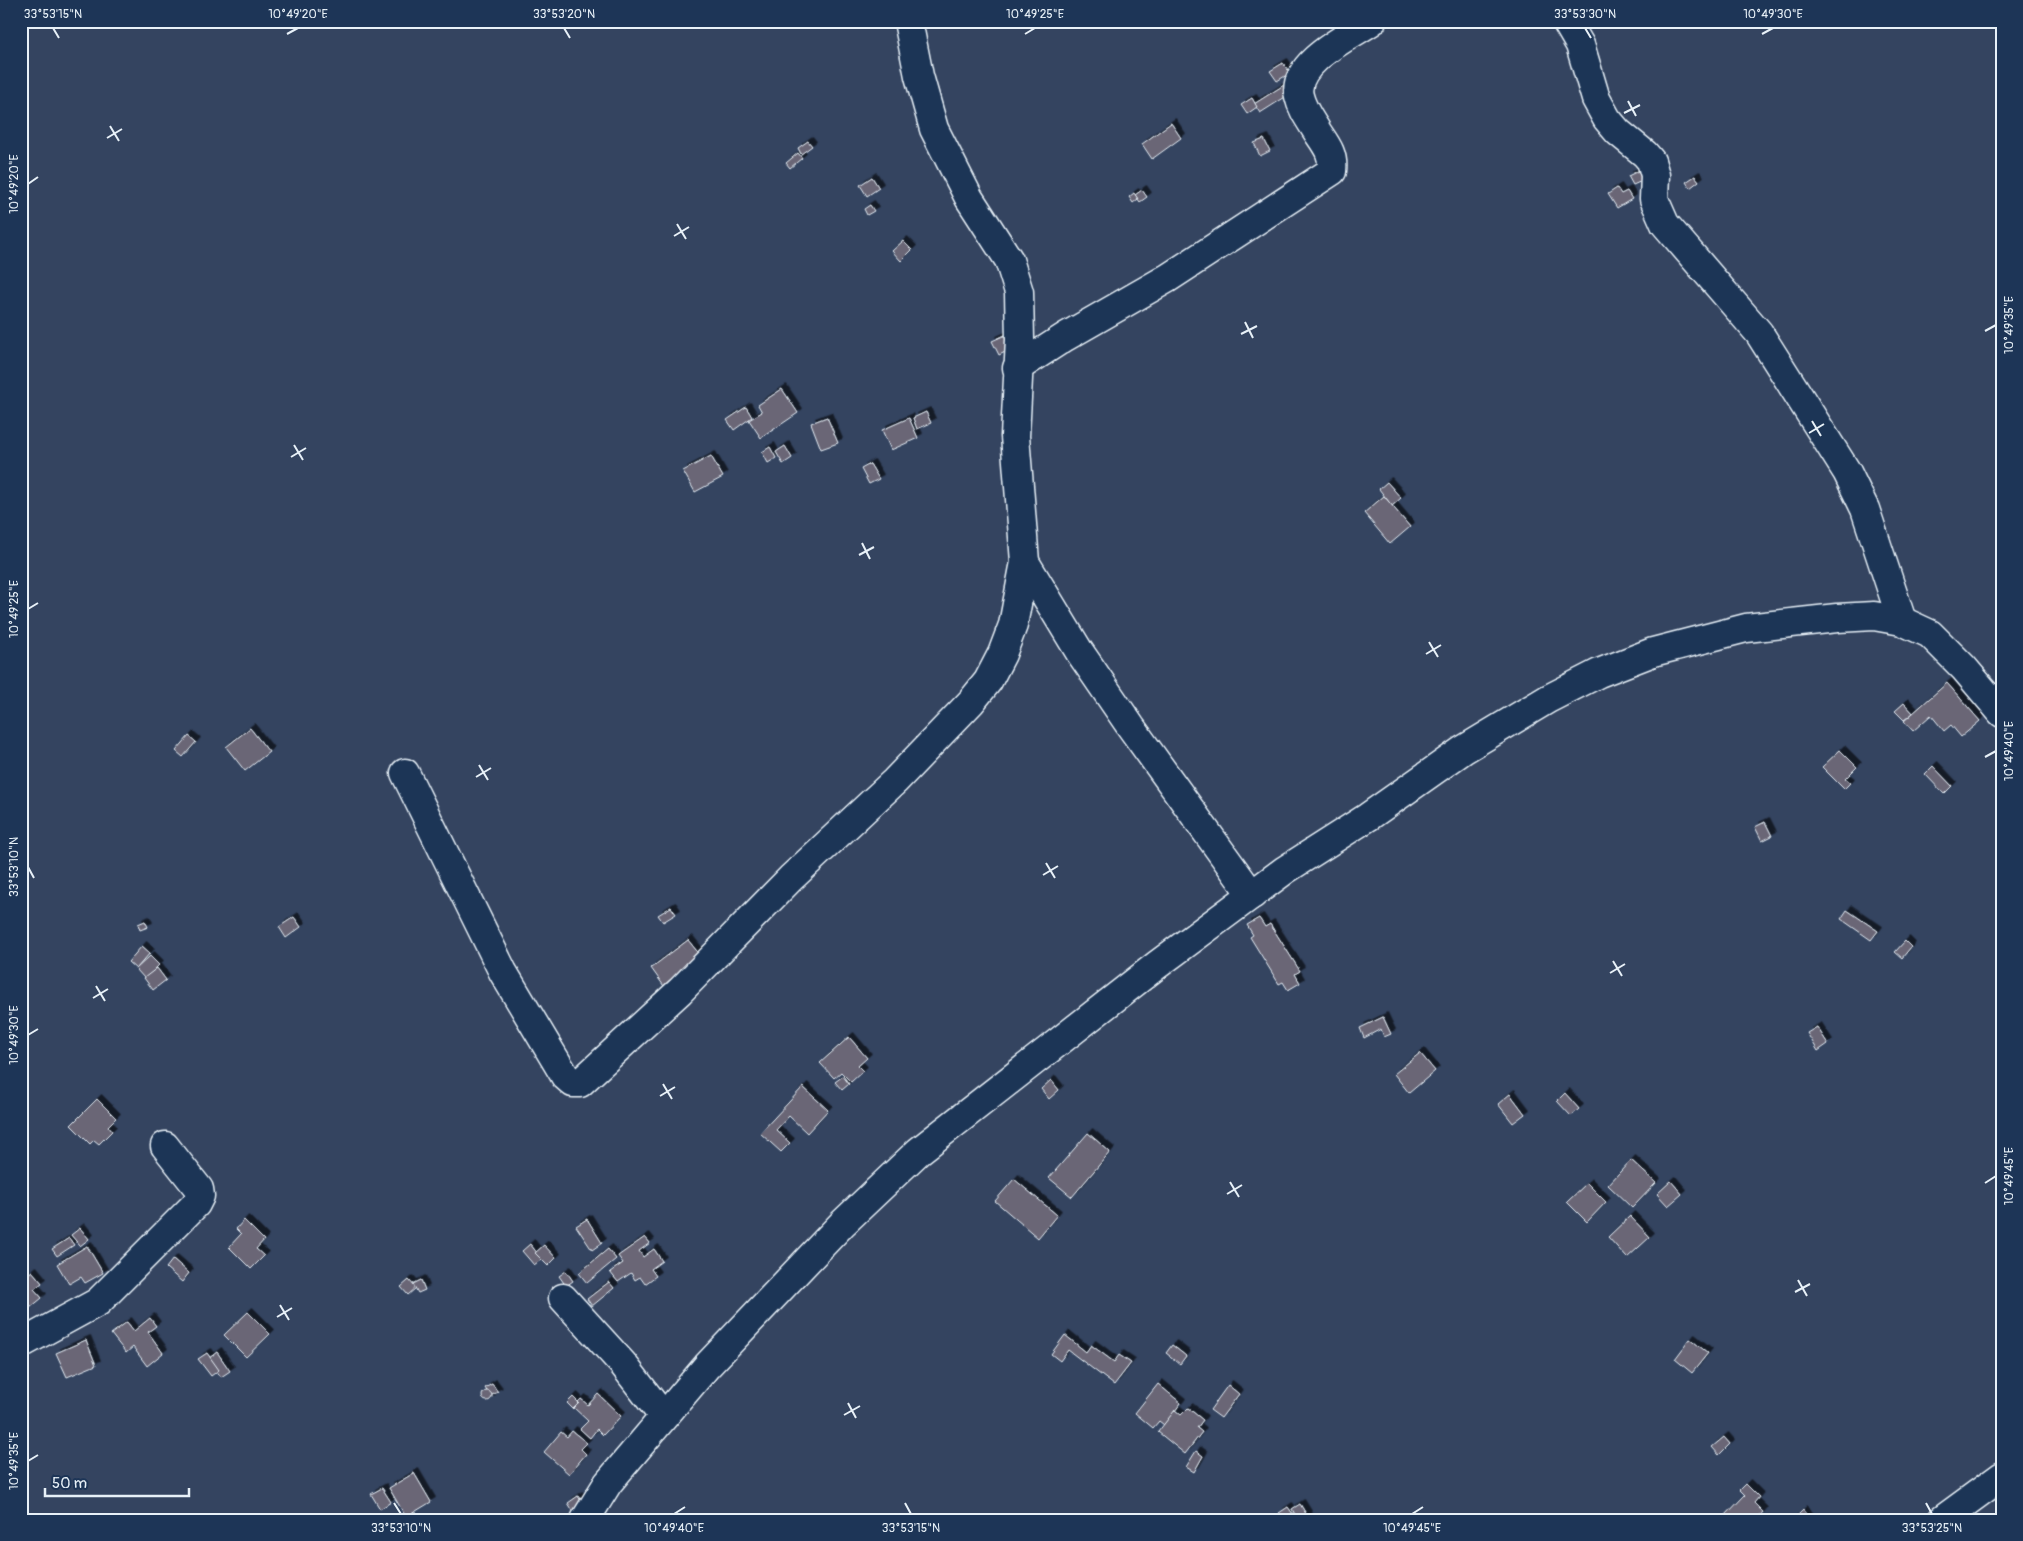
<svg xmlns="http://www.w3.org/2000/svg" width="2023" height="1541" font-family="Pangolin,sans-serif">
<defs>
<filter id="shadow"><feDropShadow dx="4.5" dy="-4.5" stdDeviation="0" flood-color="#0009"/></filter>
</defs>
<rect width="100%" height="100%" fill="#344460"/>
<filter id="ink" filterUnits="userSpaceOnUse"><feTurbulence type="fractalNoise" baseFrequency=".02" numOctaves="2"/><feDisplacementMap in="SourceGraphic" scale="10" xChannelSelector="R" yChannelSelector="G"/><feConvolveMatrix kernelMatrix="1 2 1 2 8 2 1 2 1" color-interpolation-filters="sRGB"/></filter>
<g filter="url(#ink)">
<g fill="#6b6676" stroke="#e8f1f8" filter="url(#shadow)">
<path d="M 1283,63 L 1290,73 L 1277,81 L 1270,71 Z"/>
<path d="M 1284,85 L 1290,94 L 1260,113 L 1254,104 Z"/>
<path d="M 1252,98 L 1257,107 L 1247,114 L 1241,105 Z"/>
<path d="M 1171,123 L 1181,138 L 1152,159 L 1142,144 Z"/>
<path d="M 1264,139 L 1270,151 L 1260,156 L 1254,143 Z"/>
<path d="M 808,141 L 812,146 L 801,154 L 798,148 Z"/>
<path d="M 798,153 L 802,158 L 790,168 L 786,163 Z"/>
<path d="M 1648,166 L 1653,176 L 1633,185 L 1628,176 Z"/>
<path d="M 1695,176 L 1699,181 L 1690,188 L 1686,182 Z"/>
<path d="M 872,177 L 879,188 L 867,196 L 860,185 Z"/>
<path d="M 1617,188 L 1621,194 L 1627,191 L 1632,199 L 1617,208 L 1608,194 Z"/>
<path d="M 1142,190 L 1147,197 L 1140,202 L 1135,195 Z"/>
<path d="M 1134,193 L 1138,199 L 1133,203 L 1129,197 Z"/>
<path d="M 870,205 L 874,211 L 867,215 L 864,209 Z"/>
<path d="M 903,241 L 912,250 L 901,261 L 892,251 Z"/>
<path d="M 1014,331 L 1020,345 L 999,355 L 992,341 Z"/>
<path d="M 782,389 L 798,413 L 761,438 L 749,420 L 762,412 L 758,405 Z"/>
<path d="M 746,407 L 752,417 L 734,430 L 727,420 Z"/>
<path d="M 926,412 L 931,423 L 917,429 L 913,418 Z"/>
<path d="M 827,417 L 838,443 L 821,449 L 811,423 Z"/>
<path d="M 909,418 L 918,438 L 891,450 L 882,430 Z"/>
<path d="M 785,446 L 792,458 L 783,464 L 776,452 Z"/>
<path d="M 770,447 L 776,458 L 768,463 L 762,452 Z"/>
<path d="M 711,456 L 723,477 L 695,492 L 683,471 Z"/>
<path d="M 870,464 L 879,479 L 869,484 L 861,469 Z"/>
<path d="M 1387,482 L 1401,498 L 1392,506 L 1379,489 Z"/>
<path d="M 1384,496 L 1410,527 L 1390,544 L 1364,513 Z"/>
<path d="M 1947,683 L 1980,721 L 1961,737 L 1951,725 L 1944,731 L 1931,715 L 1913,731 L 1904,721 Z"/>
<path d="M 1904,703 L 1913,713 L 1904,720 L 1895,711 Z"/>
<path d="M 250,728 L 269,752 L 245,771 L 226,747 Z"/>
<path d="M 189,736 L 196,742 L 183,757 L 176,751 Z"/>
<path d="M 1840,750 L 1857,767 L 1845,779 L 1850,783 L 1844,789 L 1822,767 Z"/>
<path d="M 1933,766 L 1952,786 L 1944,794 L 1925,774 Z"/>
<path d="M 1765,822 L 1772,836 L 1762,841 L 1755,827 Z"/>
<path d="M 671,907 L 676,914 L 663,922 L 658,915 Z"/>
<path d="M 1847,910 L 1878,931 L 1871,940 L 1841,919 Z"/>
<path d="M 294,917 L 301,927 L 286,938 L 279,927 Z"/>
<path d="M 1259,918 L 1265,927 L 1270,924 L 1300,971 L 1295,974 L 1300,983 L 1288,990 L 1283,982 L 1279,984 L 1250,937 L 1253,935 L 1247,925 Z"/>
<path d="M 145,921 L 148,927 L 140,930 L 138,924 Z"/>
<path d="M 688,940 L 704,960 L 666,989 L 651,968 Z"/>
<path d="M 1905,941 L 1911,947 L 1902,958 L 1895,952 Z"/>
<path d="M 142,946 L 150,953 L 136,969 L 128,962 Z"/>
<path d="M 150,956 L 159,965 L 145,979 L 136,969 Z"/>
<path d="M 157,968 L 166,980 L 153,990 L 144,978 Z"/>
<path d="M 1383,1017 L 1391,1034 L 1384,1037 L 1381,1029 L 1364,1038 L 1360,1028 Z"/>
<path d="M 1817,1027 L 1828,1044 L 1818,1051 L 1807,1033 Z"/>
<path d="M 849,1037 L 867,1058 L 858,1066 L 863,1071 L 851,1082 L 841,1072 L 834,1078 L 820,1063 Z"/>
<path d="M 1420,1053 L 1435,1071 L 1409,1093 L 1394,1074 Z"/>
<path d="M 843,1076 L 849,1084 L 842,1090 L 835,1082 Z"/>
<path d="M 1051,1080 L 1059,1090 L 1049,1099 L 1041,1089 Z"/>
<path d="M 803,1087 L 828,1110 L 807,1133 L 789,1116 L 776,1130 L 790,1143 L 781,1152 L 760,1133 Z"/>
<path d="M 1565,1093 L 1579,1109 L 1571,1116 L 1557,1101 Z"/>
<path d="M 1510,1094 L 1525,1114 L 1513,1123 L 1498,1104 Z"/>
<path d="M 97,1099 L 116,1118 L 108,1126 L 112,1131 L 99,1144 L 94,1140 L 90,1144 L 71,1125 Z"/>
<path d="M 1088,1133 L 1110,1152 L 1072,1197 L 1049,1178 Z"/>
<path d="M 1631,1160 L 1656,1183 L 1632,1208 L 1608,1185 Z"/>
<path d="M 1014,1179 L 1057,1215 L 1038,1238 L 995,1201 Z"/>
<path d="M 1671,1181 L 1682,1194 L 1668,1206 L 1657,1194 Z"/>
<path d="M 1587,1183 L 1606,1202 L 1587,1222 L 1567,1202 Z"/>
<path d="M 1630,1216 L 1650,1237 L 1627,1258 L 1608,1237 Z"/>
<path d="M 587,1219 L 602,1243 L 592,1250 L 576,1226 Z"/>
<path d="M 244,1220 L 264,1240 L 256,1249 L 264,1256 L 251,1269 L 229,1247 L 241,1234 L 236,1229 Z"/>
<path d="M 80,1228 L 89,1239 L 80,1246 L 71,1235 Z"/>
<path d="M 645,1237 L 650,1243 L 639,1251 L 643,1257 L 654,1249 L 662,1261 L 651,1269 L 656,1276 L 645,1284 L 640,1277 L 635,1280 L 631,1273 L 618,1282 L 610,1272 L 623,1263 L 618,1256 Z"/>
<path d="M 69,1238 L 74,1245 L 57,1256 L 52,1249 Z"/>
<path d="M 530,1244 L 542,1259 L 534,1265 L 522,1251 Z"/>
<path d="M 544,1245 L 556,1258 L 548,1266 L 535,1253 Z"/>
<path d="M 87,1246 L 103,1273 L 85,1283 L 81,1277 L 69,1284 L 57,1264 Z"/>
<path d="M 608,1249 L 616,1259 L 587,1283 L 579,1273 Z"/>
<path d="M 173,1259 L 189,1273 L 182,1282 L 166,1268 Z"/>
<path d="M 32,1271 L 42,1283 L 34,1289 L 42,1298 L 25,1312 L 21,1307 L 21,1280 Z"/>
<path d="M 566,1271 L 573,1281 L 566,1286 L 559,1276 Z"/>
<path d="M 409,1280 L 416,1288 L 408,1295 L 401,1287 Z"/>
<path d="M 421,1280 L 425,1290 L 418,1293 L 413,1284 Z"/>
<path d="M 609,1282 L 614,1288 L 592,1306 L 587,1299 Z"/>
<path d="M 248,1312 L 270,1334 L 246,1357 L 224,1335 Z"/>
<path d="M 150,1318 L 156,1326 L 148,1332 L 163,1353 L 147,1366 L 133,1347 L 126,1353 L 111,1334 L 127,1322 L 134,1331 Z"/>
<path d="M 1065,1335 L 1086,1352 L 1091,1345 L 1114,1362 L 1119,1355 L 1131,1363 L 1114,1385 L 1068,1350 L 1060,1361 L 1051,1354 Z"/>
<path d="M 1690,1339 L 1708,1353 L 1692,1373 L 1675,1359 Z"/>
<path d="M 86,1340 L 96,1365 L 67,1377 L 56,1353 Z"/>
<path d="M 1172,1345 L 1186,1356 L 1180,1364 L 1166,1353 Z"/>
<path d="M 217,1352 L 230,1371 L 221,1377 L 208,1359 Z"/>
<path d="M 207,1353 L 219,1370 L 211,1376 L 198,1359 Z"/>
<path d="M 492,1384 L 498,1392 L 490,1396 L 485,1388 Z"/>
<path d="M 1158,1384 L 1181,1403 L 1164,1425 L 1159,1421 L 1153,1428 L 1135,1413 Z"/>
<path d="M 1228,1385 L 1239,1394 L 1221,1418 L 1210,1410 Z"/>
<circle cx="487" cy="1396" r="5"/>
<path d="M 598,1394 L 621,1416 L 603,1435 L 597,1429 L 590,1438 L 580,1429 L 588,1421 L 573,1407 L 581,1399 L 588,1405 Z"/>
<path d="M 573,1397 L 579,1403 L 573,1409 L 567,1403 Z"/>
<path d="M 1188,1408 L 1203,1420 L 1197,1428 L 1202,1432 L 1185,1454 L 1158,1432 L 1175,1410 L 1181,1415 Z"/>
<path d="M 572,1431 L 587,1443 L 581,1449 L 586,1454 L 569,1474 L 544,1452 L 561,1432 L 567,1437 Z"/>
<path d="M 1724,1437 L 1730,1444 L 1719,1455 L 1712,1447 Z"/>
<path d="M 1196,1451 L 1203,1456 L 1194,1472 L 1186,1467 Z"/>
<path d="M 414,1473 L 431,1502 L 406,1517 L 389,1488 Z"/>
<path d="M 1746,1484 L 1759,1497 L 1754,1503 L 1763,1512 L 1756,1520 L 1725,1520 L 1723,1518 L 1745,1495 L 1740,1490 Z"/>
<path d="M 382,1488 L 391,1502 L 380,1509 L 371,1494 Z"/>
<path d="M 578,1496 L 587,1510 L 577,1517 L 568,1503 Z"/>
<path d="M 1300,1504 L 1308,1517 L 1304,1520 L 1298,1520 L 1292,1509 Z"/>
<path d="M 1288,1507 L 1297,1520 L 1283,1520 L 1279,1513 Z"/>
<path d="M 1803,1510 L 1810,1520 L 1793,1520 Z"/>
</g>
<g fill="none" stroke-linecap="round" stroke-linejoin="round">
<g stroke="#e8f1f8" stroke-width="31">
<g id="minor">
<path d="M 908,21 L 919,76 L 934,129 L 969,198 L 1009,260 L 1019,292 L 1020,340 L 1015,436 L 1025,562 L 1079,651 L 1131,727 L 1252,895"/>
<path d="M 1566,21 L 1580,45 L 1596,99 L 1607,119 L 1618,132 L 1645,154 L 1651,161 L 1655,175 L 1654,199 L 1665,224 L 1759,333 L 1847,472 L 1865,509 L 1902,621"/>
<path d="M 1017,368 L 1065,337 L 1168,278 L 1332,171 C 1334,155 1327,146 1318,133 C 1311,121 1302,110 1299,96 C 1291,63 1350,36 1372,21"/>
<path d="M 405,773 L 503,972 L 565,1076 L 573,1083 L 580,1083 L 680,991 L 791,878 L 895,781 L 971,702 L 988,681 L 1002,654 L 1013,625 L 1025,562"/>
<path d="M 563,1298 L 623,1364 L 663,1416"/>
<path d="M 21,1344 L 98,1302 L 196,1204 L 200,1196 L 199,1189 L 165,1146"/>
<path d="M 585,1520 L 608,1483 L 707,1366 L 842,1224 L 919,1151 L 1157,965 L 1285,870 L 1368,817 L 1463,750 L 1548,699 L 1599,673 L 1653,652 L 1746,628 L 1837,618 L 1874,616 L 1902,621 L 1930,634 L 1964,668 L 2002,713"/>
<path d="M 1942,1520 L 2002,1476"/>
</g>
</g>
<use href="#minor" stroke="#1d3557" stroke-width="28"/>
</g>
</g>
<path fill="none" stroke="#e8f1f8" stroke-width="2" d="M 53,28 L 59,38M 564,28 L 570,38M 1585,28 L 1591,38M 287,34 L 298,28M 1025,34 L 1035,28M 1762,34 L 1773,28M 1628,101 L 1636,116M 1624,113 L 1640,105M 110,126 L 119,141M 107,138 L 122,129M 28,184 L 38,177M 677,224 L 686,239M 674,236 L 689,227M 1245,322 L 1253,338M 1985,331 L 1996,325M 1241,334 L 1257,326M 1812,421 L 1821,436M 1809,433 L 1824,424M 294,445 L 303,460M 291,457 L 306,448M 862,543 L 870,559M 859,555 L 874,547M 28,609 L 38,603M 1429,642 L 1438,657M 1426,654 L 1441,645M 1985,757 L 1996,751M 479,765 L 488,780M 476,777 L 491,768M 1046,863 L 1055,878M 28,867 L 34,878M 1043,875 L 1058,866M 1613,961 L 1622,976M 1610,973 L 1625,964M 96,986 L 105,1001M 93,998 L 108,989M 28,1035 L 38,1029M 663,1084 L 672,1099M 660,1096 L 675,1087M 1230,1182 L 1239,1197M 1985,1183 L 1996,1176M 1227,1194 L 1242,1185M 1798,1280 L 1807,1296M 1795,1292 L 1810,1284M 280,1305 L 289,1320M 277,1317 L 292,1308M 848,1403 L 856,1418M 844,1415 L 860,1406M 28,1461 L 38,1455M 394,1503 L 401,1514M 905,1503 L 911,1514M 1926,1503 L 1932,1514M 674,1514 L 685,1507M 1412,1514 L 1423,1507"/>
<rect width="2023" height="1541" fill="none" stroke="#1d3557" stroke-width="55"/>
<path d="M45 1488v8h144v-8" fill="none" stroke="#e8f1f8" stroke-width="2.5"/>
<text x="52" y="1488" font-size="15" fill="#e8f1f8" stroke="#1d3557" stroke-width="4" paint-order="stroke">50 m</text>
<rect x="28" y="28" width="1968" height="1486" fill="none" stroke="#e8f1f8" stroke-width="2"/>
<g font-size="12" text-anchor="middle" fill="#e8f1f8">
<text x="53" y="18">33°53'15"N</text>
<text x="298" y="18">10°49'20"E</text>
<text x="564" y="18">33°53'20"N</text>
<text x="1035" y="18">10°49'25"E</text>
<text x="1585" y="18">33°53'30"N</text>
<text x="1773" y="18">10°49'30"E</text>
<text transform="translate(14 184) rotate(-90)" y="4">10°49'20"E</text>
<text transform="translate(2009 325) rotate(-90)" y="4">10°49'35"E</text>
<text transform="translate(14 609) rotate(-90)" y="4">10°49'25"E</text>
<text transform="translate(2009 751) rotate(-90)" y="4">10°49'40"E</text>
<text transform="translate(14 867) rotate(-90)" y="4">33°53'10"N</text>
<text transform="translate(14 1035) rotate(-90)" y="4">10°49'30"E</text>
<text transform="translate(2009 1176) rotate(-90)" y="4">10°49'45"E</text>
<text transform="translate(14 1461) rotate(-90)" y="4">10°49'35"E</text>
<text x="401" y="1532">33°53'10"N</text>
<text x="674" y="1532">10°49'40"E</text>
<text x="911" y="1532">33°53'15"N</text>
<text x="1412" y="1532">10°49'45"E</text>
<text x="1932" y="1532">33°53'25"N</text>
</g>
</svg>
